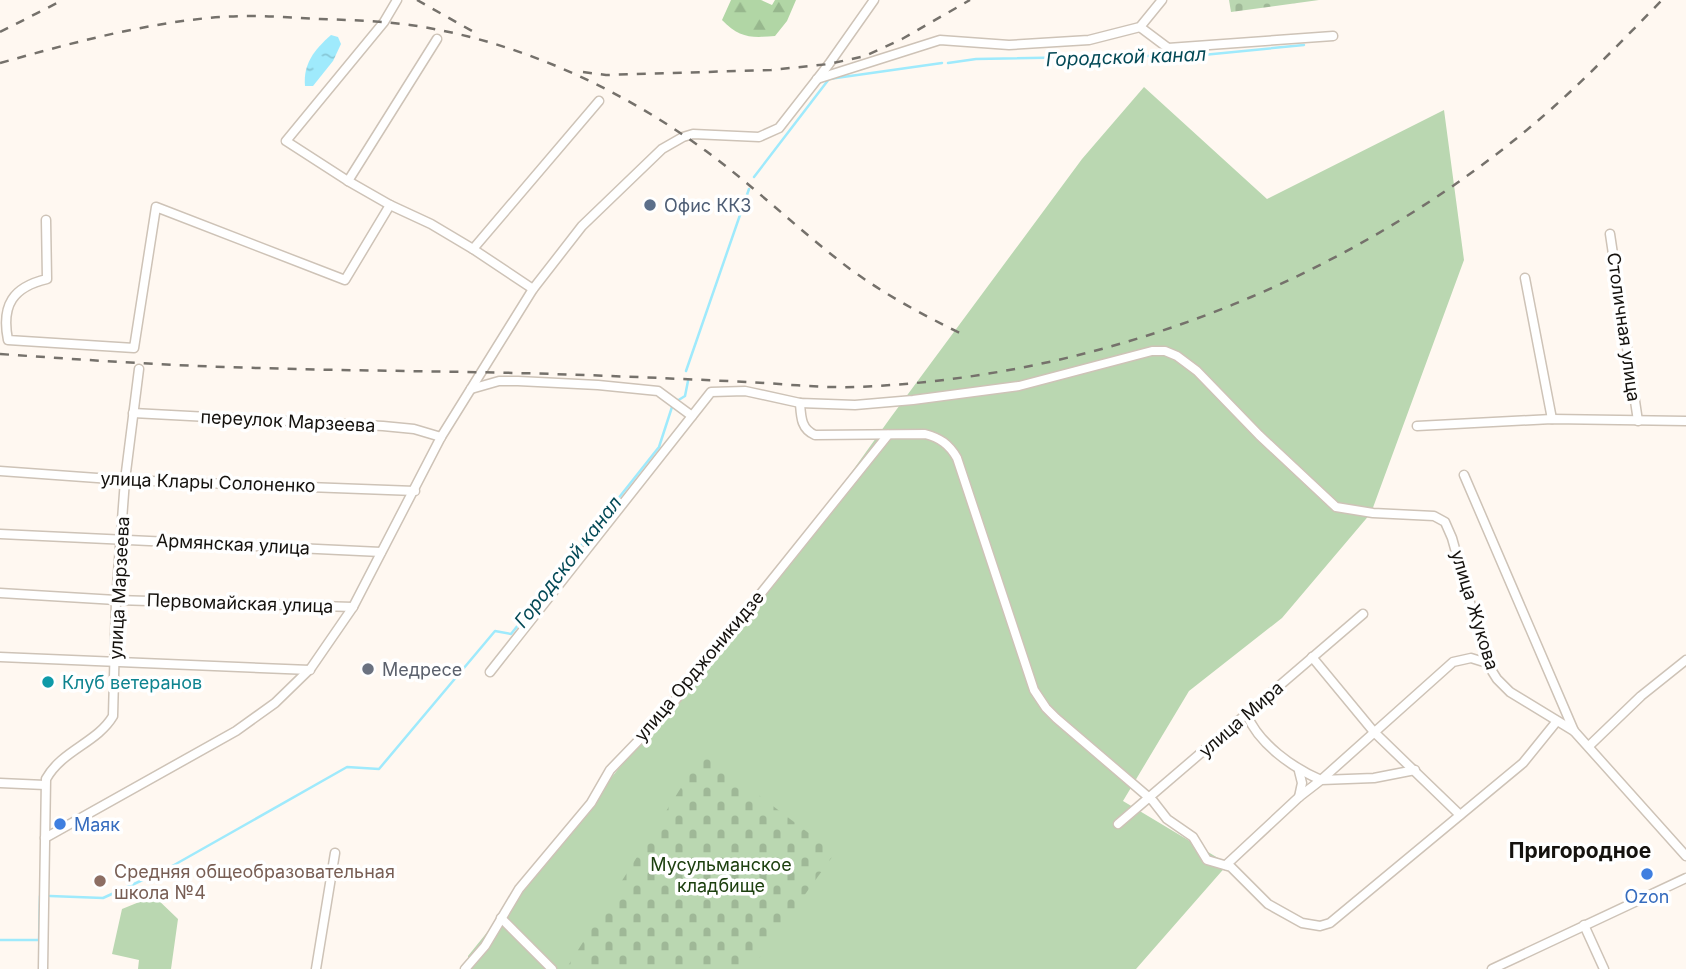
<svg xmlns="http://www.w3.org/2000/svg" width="1686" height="969" font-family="Inter,sans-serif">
<defs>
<pattern id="forest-firs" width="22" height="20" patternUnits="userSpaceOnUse" patternTransform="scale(1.75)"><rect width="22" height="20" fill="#b1d6a5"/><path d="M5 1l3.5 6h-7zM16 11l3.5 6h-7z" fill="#97b78d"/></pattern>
<pattern id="cemetery-stones" width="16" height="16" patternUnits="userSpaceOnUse" patternTransform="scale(1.75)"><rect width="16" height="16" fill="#bad7b1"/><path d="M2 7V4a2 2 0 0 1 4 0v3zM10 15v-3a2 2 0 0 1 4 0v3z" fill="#9fb897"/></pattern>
<pattern id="water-ripples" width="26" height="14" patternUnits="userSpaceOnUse" patternTransform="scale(1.75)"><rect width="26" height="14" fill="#9feafc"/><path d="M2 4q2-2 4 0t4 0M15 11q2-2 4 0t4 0" fill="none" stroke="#88c8d7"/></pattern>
</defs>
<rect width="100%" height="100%" fill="#fff8f1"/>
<g fill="#bad7b1">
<path d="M 1144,87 L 1267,199 L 1444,110 L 1464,260 L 1371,513 L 1282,618 L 1189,691 L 1123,801 L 1228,864 L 1136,969 L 468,969 L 468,956 L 811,529 L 891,417 L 1082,159 Z"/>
<path d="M 154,896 L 178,919 L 171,969 L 138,969 L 139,960 L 112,954 L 122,909 Z"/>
</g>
<path fill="url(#forest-firs)" d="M 731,0 L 761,0 L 772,5 L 775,0 L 796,0 L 787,21 L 775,36 C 751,38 739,38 722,20 Z"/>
<g fill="url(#cemetery-stones)">
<path d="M 1229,0 L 1319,0 L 1231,12 Z"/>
<path d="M 703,753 L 835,853 L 751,969 L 566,969 Z"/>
</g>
<path fill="url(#water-ripples)" d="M 331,35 L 338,37 L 341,44 L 333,61 L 313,86 L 305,86 C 303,64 314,50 331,35 Z"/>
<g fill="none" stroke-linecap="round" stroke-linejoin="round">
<g stroke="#9feafc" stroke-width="2.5">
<path d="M 948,63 L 976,59 L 1203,55 L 1304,45"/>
<path d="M 754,177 L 829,79 L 942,63"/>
<path d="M 686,371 L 749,189"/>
<path d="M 677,401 L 685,396 L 688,381"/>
<path d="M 50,896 L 103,898 L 167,869 L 347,767 L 379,769 L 495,631 L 511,634 L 659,447 L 672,407"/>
<path d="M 0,940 L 39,940 L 40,896"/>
</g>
<g stroke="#cec3b7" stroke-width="11">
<g id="minor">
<path d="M 397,0 L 384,22 L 286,141 L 348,181 L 390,205 L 431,224 L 473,249 L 533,289"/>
<path d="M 1140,27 L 1168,48 L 1333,36"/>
<path d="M 817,79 L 940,40 L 1009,45 L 1089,40 L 1140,27 L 1162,0"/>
<path d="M 348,181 L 437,39"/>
<path d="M 46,220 L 47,279 C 13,287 1,305 8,340 L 134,348 L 156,207 L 345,280 L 390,205"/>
<path d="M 1610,234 L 1638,421"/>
<path d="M 473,249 L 599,101"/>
<path d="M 1525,278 L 1552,419"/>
<path d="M 471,389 L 499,381 L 518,381 L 598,385 L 658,391 L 692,416"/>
<path d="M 800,403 C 801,417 801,429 815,435 L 925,434 C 940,438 949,444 957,458 L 1034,690 L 1046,708 L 1056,718 L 1153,801 L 1167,819 L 1193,837 L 1207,860 L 1231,867 L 1268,904 L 1302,923 L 1320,926 L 1330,923 L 1523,763 L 1557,721"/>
<path d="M 133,413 L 383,426 L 414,429 L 441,437"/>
<path d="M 1417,426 L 1552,419 L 1686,421"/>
<path d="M 0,471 L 125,480 L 415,491"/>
<path d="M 1464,475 L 1574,731"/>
<path d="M 0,534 L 381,552"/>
<path d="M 0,593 L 116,600 L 353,607"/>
<path d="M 0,657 L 310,670"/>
<path d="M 1312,657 L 1374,732 L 1460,815"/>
<path d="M 490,672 L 711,392 L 745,391 L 800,403 L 855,405 L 913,400 L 1019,386 L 1152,351 L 1165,351 L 1177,356 L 1197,371 L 1259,435 L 1336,507 L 1373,513 L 1434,516 L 1445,522 L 1452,538 L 1487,663 L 1497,679 L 1510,692 L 1574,731 L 1686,856"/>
<path d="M 1247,715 C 1259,744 1293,768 1321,780 L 1453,662 L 1471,658 L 1487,663"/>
<path d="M 1589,746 L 1641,696 L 1686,660"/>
<path d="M 1299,771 L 1302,783 L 1299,797"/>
<path d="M 0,783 L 45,785"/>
<path d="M 1118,824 L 1363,614"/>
<path d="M 45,838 L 236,731 L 275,703 L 311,668 L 353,607 L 441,437 L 533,289 L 582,226 L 662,149 L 683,137 L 693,134 L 759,137 L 779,128 L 829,64 L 874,0"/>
<path d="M 1226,865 L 1299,797 L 1321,780 L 1374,778 L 1415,770"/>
<path d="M 501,918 L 552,969"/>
<path d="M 1584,925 L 1604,969"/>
<path d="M 43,969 L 46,779 C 62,750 97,743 113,716 L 116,600 L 125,480 L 139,369"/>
<path d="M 316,969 L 335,853"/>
<path d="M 465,969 L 485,946 L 519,889 L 591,803 L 610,770 L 665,713 L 888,435"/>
<path d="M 1492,969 L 1686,878"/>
</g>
</g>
<use href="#minor" stroke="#fff" stroke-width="8"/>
<g stroke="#75716b" stroke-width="2.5" stroke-dasharray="9 9" stroke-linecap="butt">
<path d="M 417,0 L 472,31"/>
<path d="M 0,32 L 63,0"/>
<path d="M 0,63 C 68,44 137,25 208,18 C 245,14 283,17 320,19 C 350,20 380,21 410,25 C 516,40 620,88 706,151 C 756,188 801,232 850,269 C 887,296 925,316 966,336"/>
<path d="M 583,72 L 606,75 L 771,70 L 829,64 L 865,56 L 902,39 L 970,0"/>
<path d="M 0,354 C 86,360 172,366 258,368 C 356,371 454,371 553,374 C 618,376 683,379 749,382 C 784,384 820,388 855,387 C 1100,378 1346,282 1534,124 C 1579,86 1621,42 1662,0"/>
</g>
</g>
<circle fill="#5c6f8a" stroke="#fff" stroke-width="2.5" cx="650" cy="205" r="7"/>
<circle fill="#6b7280" stroke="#fff" stroke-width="2.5" cx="368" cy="669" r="7"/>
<circle fill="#0f9aa8" stroke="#fff" stroke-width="2.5" cx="48" cy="682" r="7"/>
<g fill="#3f7fe0" stroke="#fff" stroke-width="2.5">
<circle cx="60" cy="824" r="7"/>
<circle cx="1647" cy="874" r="7"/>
</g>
<circle fill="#8d6e63" stroke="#fff" stroke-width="2.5" cx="100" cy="881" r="7"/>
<g text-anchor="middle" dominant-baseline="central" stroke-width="7" stroke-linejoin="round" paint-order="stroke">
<g font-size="18" fill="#4e5e75" stroke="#fff" text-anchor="start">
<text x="664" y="205">Офис ККЗ</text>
</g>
<g font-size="18" fill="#15120e" stroke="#fff">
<text transform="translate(1624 327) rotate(82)">Столичная улица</text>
<text transform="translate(288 421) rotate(3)">переулок Марзеева</text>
<text transform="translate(208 482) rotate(2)">улица Клары Солоненко</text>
<text transform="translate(233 544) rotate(3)">Армянская улица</text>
<text transform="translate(119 588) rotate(-87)">улица Марзеева</text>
<text transform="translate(240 603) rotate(2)">Первомайская улица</text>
<text transform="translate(1475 610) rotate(73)">улица Жукова</text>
<text transform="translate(699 666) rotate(-50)">улица Орджоникидзе</text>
<text transform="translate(1241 719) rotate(-41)">улица Мира</text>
</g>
<g font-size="18" fill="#5b616d" stroke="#fff" text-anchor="start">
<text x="382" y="669">Медресе</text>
</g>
<g font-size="18" fill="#0d838f" stroke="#fff" text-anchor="start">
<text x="62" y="682">Клуб ветеранов</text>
</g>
<g font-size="18" fill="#366cbe" stroke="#fff" text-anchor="start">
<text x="74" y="824">Маяк</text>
<text x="1647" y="896" text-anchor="middle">Ozon</text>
</g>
<g font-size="18" fill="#1d400f" stroke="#fff">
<text x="721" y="864">Мусульманское<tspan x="721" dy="21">кладбище</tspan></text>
</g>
<g font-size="18" fill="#785e54" stroke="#fff" text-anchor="start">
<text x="114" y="871">Средняя общеобразовательная<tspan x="114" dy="21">школа №4</tspan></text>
</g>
<g font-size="19" font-style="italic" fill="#044a57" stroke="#fff">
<text transform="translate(1126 57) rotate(-2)">Городской канал</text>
<text transform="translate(568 562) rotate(-52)">Городской канал</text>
</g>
<g font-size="21" font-weight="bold" fill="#15120e" stroke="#fff">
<text x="1580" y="850">Пригородное</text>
</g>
</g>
</svg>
